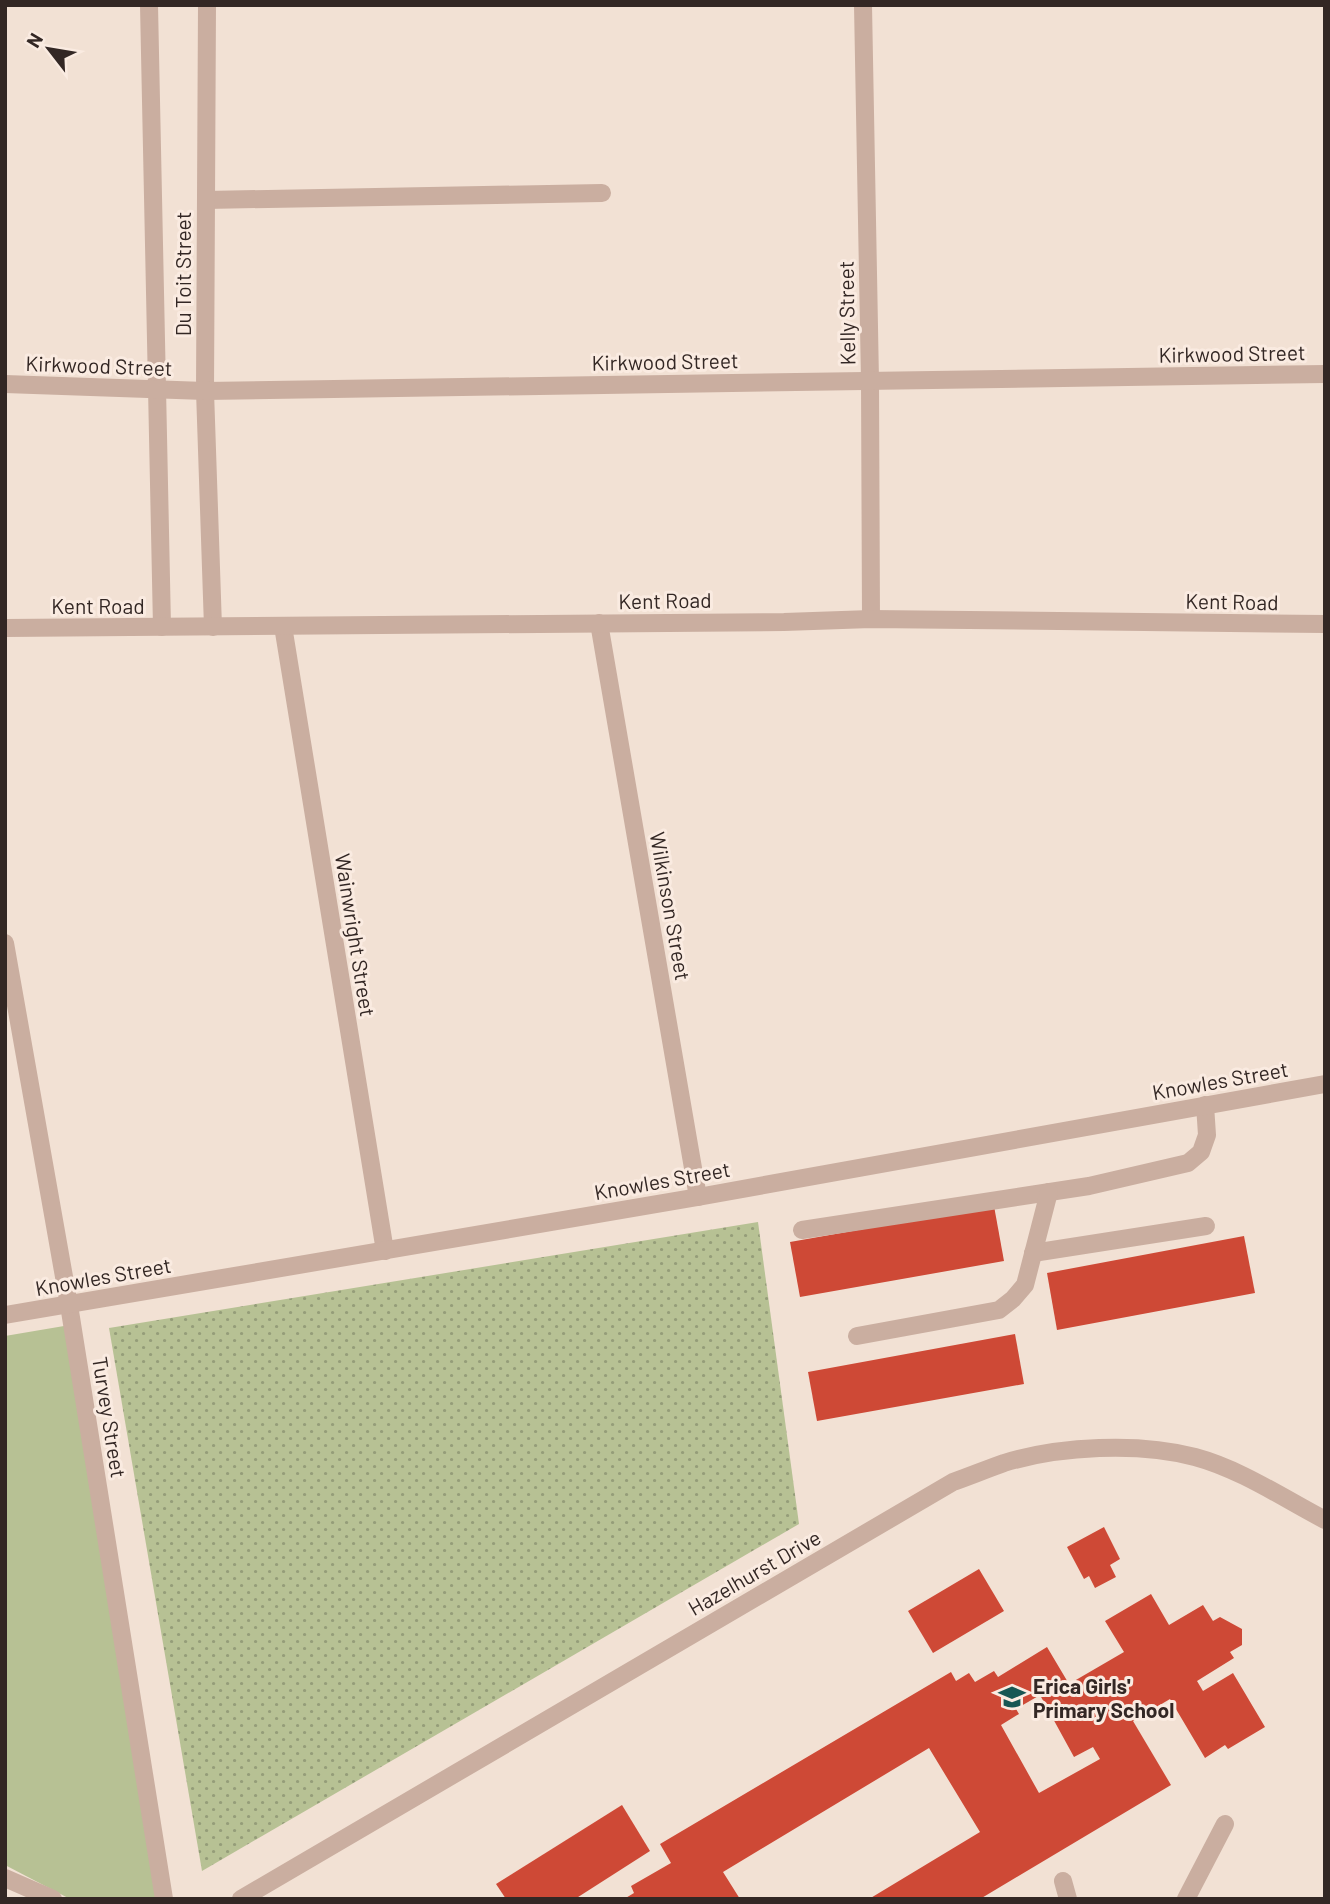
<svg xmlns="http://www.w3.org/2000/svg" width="1330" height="1904" font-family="Barlow,sans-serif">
<defs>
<pattern id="grass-dots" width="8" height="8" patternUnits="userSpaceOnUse" patternTransform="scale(1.75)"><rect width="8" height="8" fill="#b7c194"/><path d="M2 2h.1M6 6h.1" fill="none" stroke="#959d79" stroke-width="1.8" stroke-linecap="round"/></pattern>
</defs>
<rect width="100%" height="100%" fill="#f2e1d4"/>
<path fill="url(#grass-dots)" d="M 758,1222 L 799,1524 L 202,1871 L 109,1328 Z"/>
<path fill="#b7c194" d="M 64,1326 L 163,1899 L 70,1899 L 5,1865 L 5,1336 Z"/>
<g fill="#ce4936" fill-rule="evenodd">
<path d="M 994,1206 L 1004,1261 L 800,1297 L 790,1242 Z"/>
<path d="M 1244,1236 L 1255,1293 L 1057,1330 L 1047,1273 Z"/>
<path d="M 1015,1334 L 1024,1384 L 817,1421 L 808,1372 Z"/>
<path d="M 1104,1527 L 1120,1559 L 1110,1565 L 1116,1577 L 1095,1588 L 1089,1576 L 1084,1579 L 1067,1547 Z"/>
<path d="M 979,1569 L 1004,1611 L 933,1653 L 908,1611 Z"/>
<path d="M 1151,1594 L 1169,1625 L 1203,1605 L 1213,1621 L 1220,1617 L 1242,1629 L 1242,1645 L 1230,1652 L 1234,1658 L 1197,1681 L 1203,1691 L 1233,1673 L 1265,1727 L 1228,1749 L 1225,1745 L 1205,1758 L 1170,1699 L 1133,1721 L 1171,1785 L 980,1899 L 869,1899 L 980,1832 L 929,1748 L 723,1872 L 740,1899 L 624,1899 L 634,1893 L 631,1886 L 671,1863 L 660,1844 L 951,1672 L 956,1681 L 969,1673 L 975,1682 L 994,1671 L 998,1677 L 1047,1647 L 1069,1684 L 1124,1652 L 1105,1621 ZM 1040,1695 L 1074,1757 L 1093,1747 L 1100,1759 L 1039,1793 L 1001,1725 L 1019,1714 L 1016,1709 Z"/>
<path d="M 622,1805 L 650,1851 L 575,1899 L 506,1899 L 496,1884 Z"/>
</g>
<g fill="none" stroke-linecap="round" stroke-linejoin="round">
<g stroke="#caaea0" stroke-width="18">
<path d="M 206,200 L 602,193"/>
<path d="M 802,1230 L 1089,1186 L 1188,1163 L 1201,1152 L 1207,1135 L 1205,1105"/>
<path d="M 1033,1253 L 1206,1226"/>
<path d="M 857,1336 L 999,1310 L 1013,1299 L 1025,1285 L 1049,1192"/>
<path d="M 1063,1881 L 1068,1899"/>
<path d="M 241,1899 L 953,1482 C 970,1476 987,1469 1004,1463 C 1059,1446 1139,1442 1195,1457 C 1240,1469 1283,1498 1325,1520"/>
<path d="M 1186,1899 L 1225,1824"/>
</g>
<g stroke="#caaea0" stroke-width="18">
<path d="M 149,5 L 162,627"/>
<path d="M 207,5 L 205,391 L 213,627"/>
<path d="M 863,5 L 870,381 L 871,619"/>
<path d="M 5,384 L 205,391 L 1325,374"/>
<path d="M 599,623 L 698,1197"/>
<path d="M 283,626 L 385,1251"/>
<path d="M 5,628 L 784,622 L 871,619 L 1325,624"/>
<path d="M 5,943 L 69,1305 L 164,1899"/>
<path d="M 5,1315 L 698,1197 L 1325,1084"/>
<path d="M 5,1878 L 53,1899"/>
</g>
</g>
<defs>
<g id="school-bare" transform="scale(2.1)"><path d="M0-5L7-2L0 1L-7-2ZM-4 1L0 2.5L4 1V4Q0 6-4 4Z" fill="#175754" stroke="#faebe1" stroke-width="2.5" paint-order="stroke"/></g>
</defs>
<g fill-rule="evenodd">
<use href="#school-bare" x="1012" y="1697"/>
</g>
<g text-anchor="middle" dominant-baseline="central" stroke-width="6" stroke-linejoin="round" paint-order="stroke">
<g font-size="21" fill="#332724" stroke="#faebe1">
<text transform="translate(182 274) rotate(-90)">Du Toit Street</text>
<text transform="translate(846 313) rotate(-91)">Kelly Street</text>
<text transform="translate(1232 353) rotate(-1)">Kirkwood Street</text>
<text transform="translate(665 361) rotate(-1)">Kirkwood Street</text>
<text transform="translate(99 365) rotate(2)">Kirkwood Street</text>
<text transform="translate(665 600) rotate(-1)">Kent Road</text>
<text transform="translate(1232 601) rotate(1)">Kent Road</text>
<text x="98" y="605">Kent Road</text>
<text transform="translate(671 906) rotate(80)">Wilkinson Street</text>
<text transform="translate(356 935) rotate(81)">Wainwright Street</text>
<text transform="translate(1220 1080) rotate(-10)">Knowles Street</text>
<text transform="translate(662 1180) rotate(-10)">Knowles Street</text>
<text transform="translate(103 1276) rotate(-10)">Knowles Street</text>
<text transform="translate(110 1417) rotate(81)">Turvey Street</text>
<text transform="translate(754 1572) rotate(-30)">Hazelhurst Drive</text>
</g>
<g font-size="21" font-weight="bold" fill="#332724" stroke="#faebe1" text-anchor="start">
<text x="1033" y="1685">Erica Girls'<tspan x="1033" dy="24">Primary School</tspan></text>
</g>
</g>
<rect width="1330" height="1904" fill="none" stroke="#332724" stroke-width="14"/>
<g transform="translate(49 49) rotate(301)" stroke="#faebe1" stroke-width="5" paint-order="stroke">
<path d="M0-5L12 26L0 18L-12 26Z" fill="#332724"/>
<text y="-10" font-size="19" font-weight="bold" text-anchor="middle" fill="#332724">N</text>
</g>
</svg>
